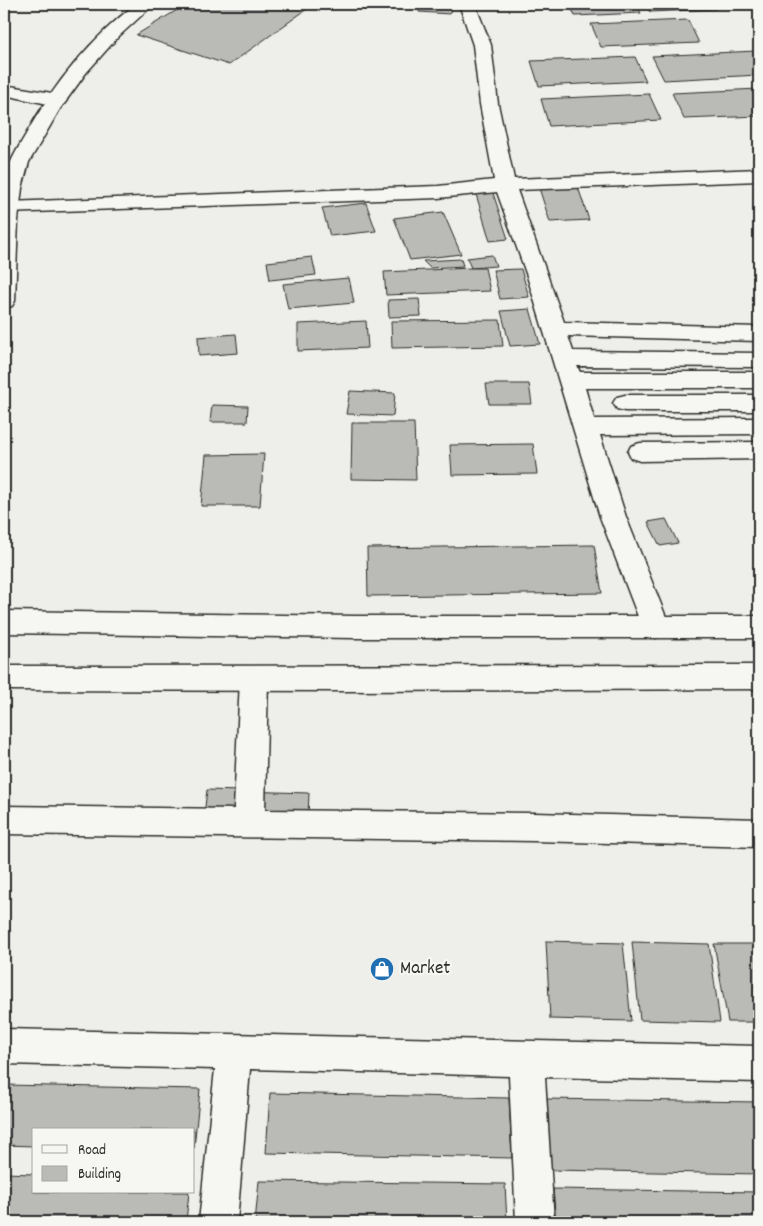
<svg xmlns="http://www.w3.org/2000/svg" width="763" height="1226" font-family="Dekko,sans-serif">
<rect width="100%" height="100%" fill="#eeeeea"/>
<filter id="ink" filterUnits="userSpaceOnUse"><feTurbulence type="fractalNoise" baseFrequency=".02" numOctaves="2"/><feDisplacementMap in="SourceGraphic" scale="10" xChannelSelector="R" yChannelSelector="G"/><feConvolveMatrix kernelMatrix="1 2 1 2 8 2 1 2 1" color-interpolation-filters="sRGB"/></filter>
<g filter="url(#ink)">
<g fill="#babab7" stroke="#2b2b2b">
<path d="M 187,4 L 314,4 L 229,65 L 136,35 Z"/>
<path d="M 420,4 L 451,4 L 450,14 L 419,12 Z"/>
<path d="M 636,4 L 641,13 L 575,16 L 570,5 Z"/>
<path d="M 646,4 L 713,4 L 716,9 L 650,12 Z"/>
<path d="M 688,20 L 699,43 L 601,47 L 591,24 Z"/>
<path d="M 756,51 L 759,56 L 759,75 L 664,80 L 652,56 Z"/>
<path d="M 635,57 L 646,81 L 539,86 L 531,61 Z"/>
<path d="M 759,89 L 759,116 L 684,119 L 672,93 Z"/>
<path d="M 649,94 L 661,120 L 549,126 L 541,99 Z"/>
<path d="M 577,184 L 589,220 L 550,222 L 538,185 Z"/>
<path d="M 492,190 L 508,239 L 490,241 L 475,191 Z"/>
<path d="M 366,203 L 376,231 L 330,236 L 322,208 Z"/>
<path d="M 443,212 L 461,254 L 410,260 L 394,218 Z"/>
<path d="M 492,255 L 496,266 L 471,268 L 467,258 Z"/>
<path d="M 312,257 L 316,275 L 270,280 L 267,262 Z"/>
<path d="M 461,259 L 463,266 L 430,268 L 423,261 Z"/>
<path d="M 471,268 L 485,268 L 490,291 L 386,295 L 384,272 Z"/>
<path d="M 521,269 L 529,297 L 500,299 L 493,270 Z"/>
<path d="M 349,278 L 354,303 L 288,309 L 283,284 Z"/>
<path d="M 419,299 L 421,316 L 389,317 L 388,300 Z"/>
<path d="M 530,309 L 540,344 L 510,346 L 501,311 Z"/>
<path d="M 500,320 L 503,346 L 392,348 L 391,321 Z"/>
<path d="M 366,321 L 368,348 L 298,351 L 298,324 Z"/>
<path d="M 236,334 L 238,353 L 199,356 L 198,337 Z"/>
<path d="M 486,384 L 529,384 L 532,404 L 489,404 Z"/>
<path d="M 350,391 L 395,393 L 393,416 L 346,414 Z"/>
<path d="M 212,405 L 248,406 L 247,422 L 210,422 Z"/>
<path d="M 352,423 L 414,423 L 416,480 L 351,479 Z"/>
<path d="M 533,444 L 537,474 L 452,475 L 450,445 Z"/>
<path d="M 264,454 L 260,506 L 201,506 L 206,455 Z"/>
<path d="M 666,519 L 678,543 L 660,546 L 648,522 Z"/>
<path d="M 594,545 L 602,593 L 368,596 L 367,548 Z"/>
<path d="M 207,790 L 309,793 L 308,817 L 204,815 Z"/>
<path d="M 546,941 L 623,943 L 631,1021 L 550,1019 Z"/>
<path d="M 632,942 L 709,944 L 720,1022 L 640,1020 Z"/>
<path d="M 714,944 L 759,944 L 759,1022 L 728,1022 Z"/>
<path d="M 4,1085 L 200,1089 L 194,1148 L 194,1130 L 34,1130 L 34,1146 L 4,1145 Z"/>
<path d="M 270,1093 L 509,1098 L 512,1158 L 266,1153 Z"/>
<path d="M 545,1099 L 759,1102 L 759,1174 L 551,1170 Z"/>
<path d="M 4,1173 L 34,1174 L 34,1192 L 189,1192 L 186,1222 L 4,1222 Z"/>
<path d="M 259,1181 L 505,1184 L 507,1222 L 255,1222 Z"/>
<path d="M 553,1189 L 759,1192 L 759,1222 L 556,1222 Z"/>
</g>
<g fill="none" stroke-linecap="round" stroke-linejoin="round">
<g stroke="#2b2b2b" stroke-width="3">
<g id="minor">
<path d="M 459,4 L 475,4 L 491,45 L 498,104 L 514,179 L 759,169 L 759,181 L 517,190 L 564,322 L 759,327 L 759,341 L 568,336 L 573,351 L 759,353 L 759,367 L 577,366 L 580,372 L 759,372 L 759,388 L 585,388 L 594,419 L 759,418 L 759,434 L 600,435 L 626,517 L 670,627 L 666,635 L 656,638 L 646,635 L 642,627 L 600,517 L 527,276 L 497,192 L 438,198 L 4,213 L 4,203 L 8,202 L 438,186 L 494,180 L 480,104 L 473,45 Z"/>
<path d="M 4,85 L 58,94 L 64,96 L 67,100 L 64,104 L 58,106 L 4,95 Z"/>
<path d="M 625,395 L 759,395 L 759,411 L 625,411 L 617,409 L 613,403 L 617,397 Z"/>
<path d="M 640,443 L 759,442 L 759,459 L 640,461 L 631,458 L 628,452 L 631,446 Z"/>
<path d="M 254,667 L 264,671 L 268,679 L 265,810 L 534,813 L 759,819 L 759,847 L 534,841 L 4,834 L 4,806 L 234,809 L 240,679 L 244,671 Z"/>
<path d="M 4,1029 L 759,1046 L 759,1082 L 545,1077 L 554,1222 L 516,1222 L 509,1076 L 250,1069 L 237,1222 L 199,1222 L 215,1069 L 4,1064 Z"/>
</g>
</g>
<g stroke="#2b2b2b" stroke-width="3">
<g id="major">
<path d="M 136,4 L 154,4 L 118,37 L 86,73 L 60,109 L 29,162 L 22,188 L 18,220 L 15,301 L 12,306 L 4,308 L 4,182 C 8,165 16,151 25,136 C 53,86 90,39 136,4 Z"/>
<path d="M 4,611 L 355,616 L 759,616 L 759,638 L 355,638 L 4,633 Z"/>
<path d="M 759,665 L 759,689 L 341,691 L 4,690 L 4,666 Z"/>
</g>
</g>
<use href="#minor" fill="#f6f6f2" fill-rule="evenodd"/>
<use href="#major" fill="#f6f6f2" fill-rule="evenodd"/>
</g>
</g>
<defs>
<g id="shop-disc" transform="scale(1.25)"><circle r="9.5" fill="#1f6fb2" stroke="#f6f6f2"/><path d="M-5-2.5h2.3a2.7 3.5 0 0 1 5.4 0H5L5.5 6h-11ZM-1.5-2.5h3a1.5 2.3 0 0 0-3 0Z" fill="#fff"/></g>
</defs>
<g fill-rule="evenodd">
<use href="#shop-disc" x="382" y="969"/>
</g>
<g text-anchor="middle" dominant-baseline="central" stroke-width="4.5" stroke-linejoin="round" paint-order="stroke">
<g font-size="19" fill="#2b2b2b" stroke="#f6f6f2" text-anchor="start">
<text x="400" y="969">Market</text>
</g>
</g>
<rect width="763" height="1226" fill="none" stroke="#f6f6f2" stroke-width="20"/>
<rect x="10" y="10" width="743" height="1206" fill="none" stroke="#2b2b2b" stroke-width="2" filter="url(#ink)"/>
<rect x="32" y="1128" width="162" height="65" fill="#f6f6f2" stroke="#a5a5a2"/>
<rect x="42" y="1145" width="25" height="8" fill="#f6f6f2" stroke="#a5a5a2"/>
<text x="78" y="1154" font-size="15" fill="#2b2b2b">Road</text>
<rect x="42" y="1166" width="25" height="15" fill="#babab7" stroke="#a5a5a2"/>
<text x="78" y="1178" font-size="15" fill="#2b2b2b">Building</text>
</svg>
